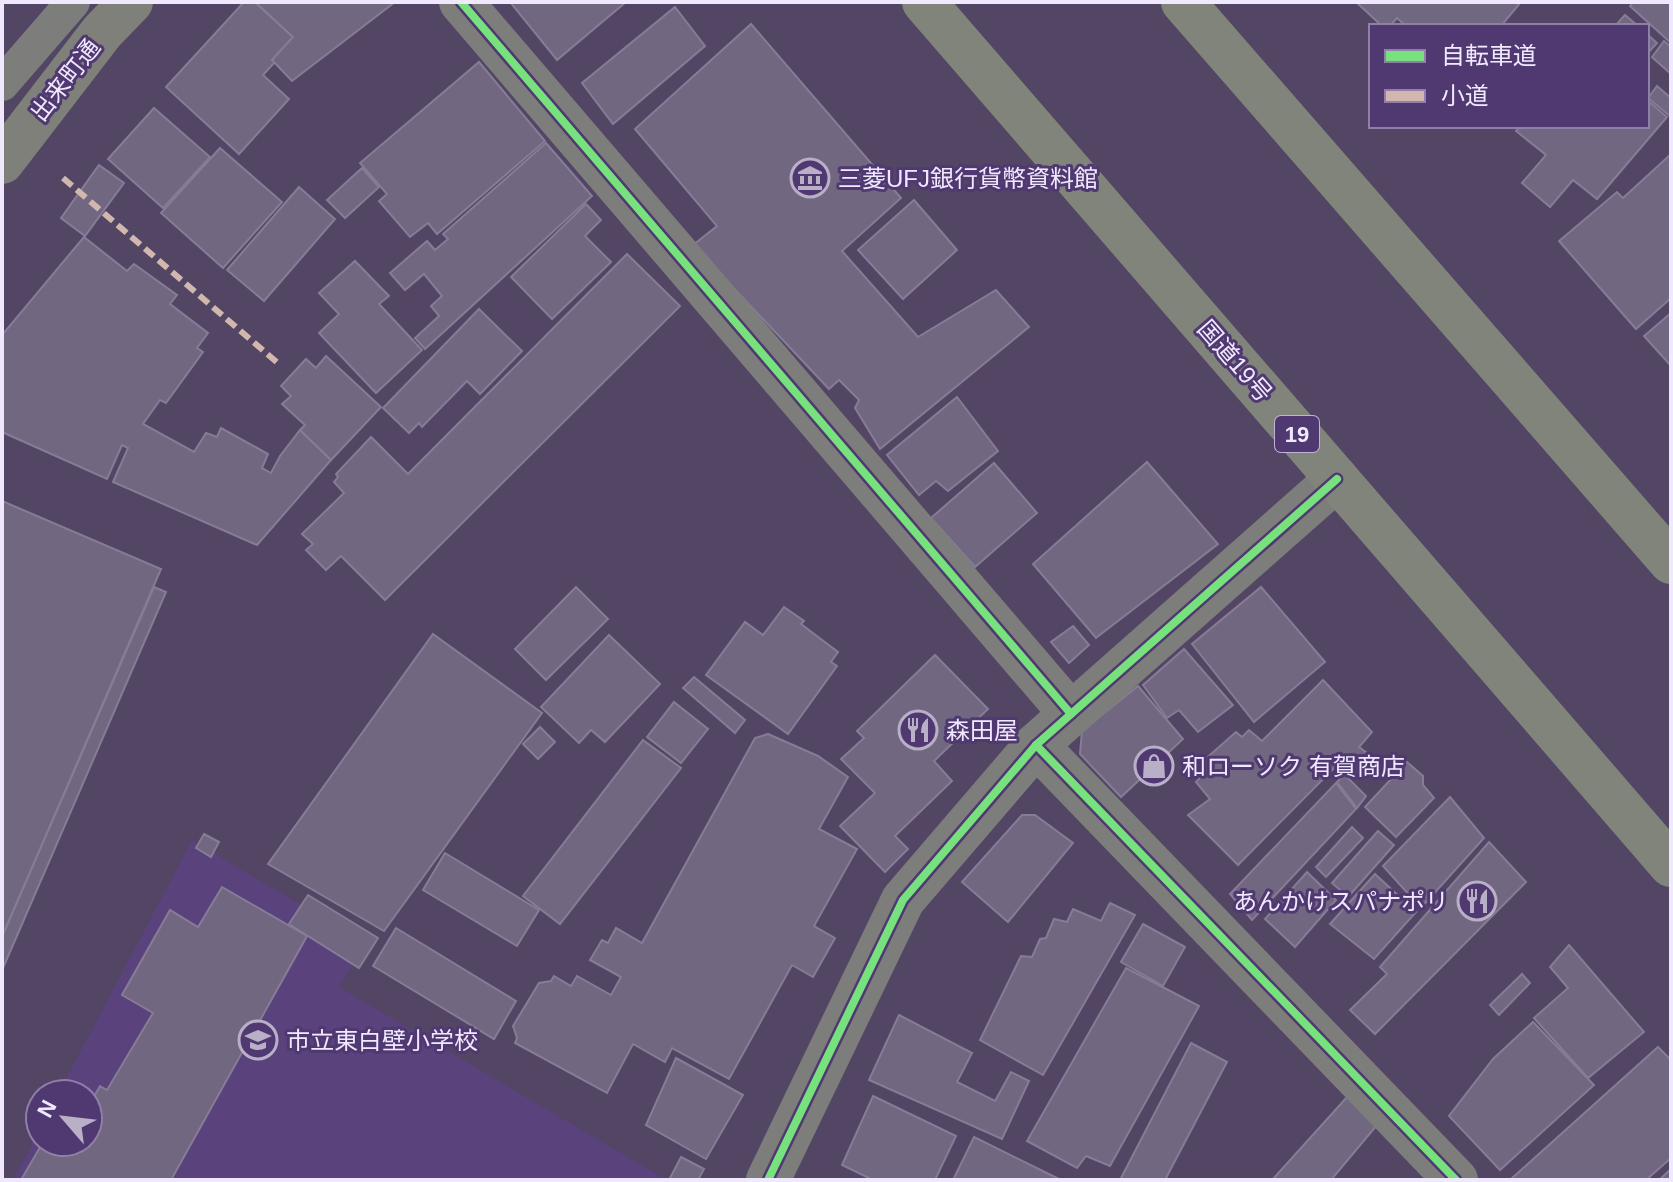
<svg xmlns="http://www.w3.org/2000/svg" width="1673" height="1182" font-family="Helvetica,'Noto Sans JP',sans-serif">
<rect width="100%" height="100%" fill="#524664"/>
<path fill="#5a427c" d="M 192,840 L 366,944 L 339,987 L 667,1180 L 13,1180 L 40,1129 L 40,1142 L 88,1142 L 88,1094 L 58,1094 Z"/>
<g fill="#716780" stroke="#877c97" stroke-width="2">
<path d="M 244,2 L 255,2 L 293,37 L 272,60 L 275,62 L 263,75 L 289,99 L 239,154 L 166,87 Z"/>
<path d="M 255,2 L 395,2 L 292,81 L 272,60 L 293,37 Z"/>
<path d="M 510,2 L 626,2 L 557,60 Z"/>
<path d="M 1356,2 L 1521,2 L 1501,26 L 1406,26 L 1397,18 L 1390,26 L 1382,26 Z"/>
<path d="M 1633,2 L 1671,2 L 1671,43 L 1630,6 Z"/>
<path d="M 675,7 L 705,46 L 613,124 L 582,83 Z"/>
<path d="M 1625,15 L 1638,26 L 1615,26 Z"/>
<path d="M 751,24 L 901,198 L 842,251 L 918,337 L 996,290 L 1029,327 L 880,449 L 855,408 L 859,400 L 839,380 L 829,389 L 693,245 L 717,226 L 635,129 Z"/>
<path d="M 1647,34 L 1657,43 L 1647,54 Z"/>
<path d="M 1664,41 L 1671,47 L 1671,74 L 1652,57 Z"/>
<path d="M 479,62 L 545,141 L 437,234 L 428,223 L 410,237 L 379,201 L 387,194 L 360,163 Z"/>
<path d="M 1657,86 L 1671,98 L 1671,117 L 1648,98 Z"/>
<path d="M 1647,100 L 1667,117 L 1597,199 L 1573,180 L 1550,207 L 1522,183 L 1546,155 L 1516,131 L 1521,126 L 1647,126 Z"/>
<path d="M 154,108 L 210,157 L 163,208 L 108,159 Z"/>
<path d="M 546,143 L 592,196 L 425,349 L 415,338 L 439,316 L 431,306 L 442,296 L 424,274 L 405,290 L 390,273 L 427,241 L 435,250 L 448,239 L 443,234 Z"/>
<path d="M 220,148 L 282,202 L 223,268 L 161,213 Z"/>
<path d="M 1671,154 L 1671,298 L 1636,329 L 1559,241 L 1617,192 L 1623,198 Z"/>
<path d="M 99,165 L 124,183 L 85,236 L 61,218 Z"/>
<path d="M 362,168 L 379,187 L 345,218 L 327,200 Z"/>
<path d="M 299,187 L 335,219 L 264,301 L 227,270 Z"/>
<path d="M 914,200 L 957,250 L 903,299 L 858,250 Z"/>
<path d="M 586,204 L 601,220 L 585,236 L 611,262 L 552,319 L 511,277 Z"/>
<path d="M 84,237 L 127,271 L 134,264 L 177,295 L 170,304 L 208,333 L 197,348 L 203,352 L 166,403 L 160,400 L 143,424 L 194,452 L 206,433 L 217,437 L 221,428 L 268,454 L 262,468 L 271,473 L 280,456 L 300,430 L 331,460 L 257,545 L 113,482 L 128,448 L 122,445 L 107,479 L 2,432 L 2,335 Z"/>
<path d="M 627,254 L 680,306 L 385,600 L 341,556 L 326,570 L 306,550 L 313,544 L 302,534 L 344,493 L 334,482 L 338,477 L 336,474 L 371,437 L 408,474 Z"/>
<path d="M 355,261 L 389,296 L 379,304 L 422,350 L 376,393 L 319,333 L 339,314 L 319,293 Z"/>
<path d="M 479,309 L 522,351 L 480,394 L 467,381 L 422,427 L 419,423 L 409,433 L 383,408 Z"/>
<path d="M 1671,313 L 1671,366 L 1644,336 Z"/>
<path d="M 326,356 L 381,407 L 331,460 L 300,430 L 305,425 L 282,404 L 291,396 L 281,386 L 306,359 L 316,368 Z"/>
<path d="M 957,397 L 998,451 L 948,491 L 936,481 L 919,495 L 887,455 Z"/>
<path d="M 1147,462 L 1218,544 L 1096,638 L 1033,564 Z"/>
<path d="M 994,463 L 1037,513 L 975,567 L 931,518 Z"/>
<path d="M 2,501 L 161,569 L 2,937 Z"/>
<path d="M 154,587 L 166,592 L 3,968 L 2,937 Z"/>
<path d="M 576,587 L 608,619 L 546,680 L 515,649 Z"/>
<path d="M 1261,587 L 1325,662 L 1254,722 L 1192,644 Z"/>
<path d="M 784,607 L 804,621 L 801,624 L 838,652 L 831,662 L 837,666 L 788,734 L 706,675 L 745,622 L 763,635 Z"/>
<path d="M 1073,626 L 1089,645 L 1069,663 L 1051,642 Z"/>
<path d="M 433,634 L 542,713 L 384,931 L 268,864 Z"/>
<path d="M 609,635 L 660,684 L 605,742 L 591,730 L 579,743 L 541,707 Z"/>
<path d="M 1184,649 L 1233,705 L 1198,732 L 1179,710 L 1167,718 L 1143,685 Z"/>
<path d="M 935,655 L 988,709 L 934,761 L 952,781 L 895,836 L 908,849 L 885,872 L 840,826 L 875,793 L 841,759 L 864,738 L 857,731 Z"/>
<path d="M 694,677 L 745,720 L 735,733 L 683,688 Z"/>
<path d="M 1323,680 L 1372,732 L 1359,747 L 1370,755 L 1365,760 L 1358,756 L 1353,762 L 1346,756 L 1238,865 L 1188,815 L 1210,799 L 1196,782 L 1209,767 L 1203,761 L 1236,732 L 1242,737 L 1249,730 L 1262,741 Z"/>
<path d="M 1138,686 L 1183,739 L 1121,797 L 1080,754 L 1082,731 Z"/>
<path d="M 674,702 L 708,729 L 681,763 L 647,737 Z"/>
<path d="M 540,727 L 555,742 L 538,759 L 523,744 Z"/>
<path d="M 768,734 L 818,756 L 848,777 L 819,829 L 857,849 L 814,926 L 835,938 L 813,977 L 792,965 L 729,1079 L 672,1048 L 665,1062 L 633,1044 L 607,1093 L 515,1043 L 517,1038 L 513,1026 L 539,983 L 551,981 L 554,976 L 571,986 L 577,976 L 611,995 L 621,977 L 590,960 L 602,940 L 608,943 L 616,928 L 642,943 L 755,738 Z"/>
<path d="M 643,740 L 681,768 L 560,924 L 523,896 Z"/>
<path d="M 1407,762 L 1423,776 L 1423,785 L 1434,798 L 1396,837 L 1365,807 Z"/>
<path d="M 1344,774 L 1366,796 L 1357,808 L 1337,782 Z"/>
<path d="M 1336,783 L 1356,809 L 1252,920 L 1230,894 Z"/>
<path d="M 1450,797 L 1484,838 L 1421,908 L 1383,866 Z"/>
<path d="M 1022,815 L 1035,815 L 1073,843 L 1008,922 L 962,882 Z"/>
<path d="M 1352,827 L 1363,838 L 1326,877 L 1316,867 Z"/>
<path d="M 1378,831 L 1394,845 L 1348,897 L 1332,883 Z"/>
<path d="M 204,834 L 219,842 L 211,857 L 196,848 Z"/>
<path d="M 1489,842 L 1526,882 L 1375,1034 L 1350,1010 L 1387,974 L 1380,967 Z"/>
<path d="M 445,853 L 539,910 L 517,946 L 423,890 Z"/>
<path d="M 1307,872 L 1336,900 L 1295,947 L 1265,919 Z"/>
<path d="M 1375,874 L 1416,912 L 1374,959 L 1330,924 Z"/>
<path d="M 222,887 L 307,936 L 171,1180 L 21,1180 L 43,1142 L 88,1142 L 88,1107 L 100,1086 L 107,1090 L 153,1013 L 122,995 L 170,910 L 198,927 Z"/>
<path d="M 308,895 L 378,938 L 359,968 L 289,924 Z"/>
<path d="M 1110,903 L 1135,915 L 1043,1075 L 980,1040 L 1021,956 L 1032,957 L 1040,939 L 1046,938 L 1054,919 L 1067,922 L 1073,909 L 1101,921 Z"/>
<path d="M 1143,924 L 1185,947 L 1163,986 L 1121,962 Z"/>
<path d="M 396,928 L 516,1001 L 494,1039 L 373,966 Z"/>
<path d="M 1569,945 L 1644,1032 L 1588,1078 L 1534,1018 L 1568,988 L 1550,967 Z"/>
<path d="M 1126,968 L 1199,1006 L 1110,1166 L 1086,1156 L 1077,1168 L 1027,1141 Z"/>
<path d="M 1522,974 L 1530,983 L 1499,1015 L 1490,1005 Z"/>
<path d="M 899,1015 L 972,1053 L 957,1082 L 995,1101 L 1011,1072 L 1029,1081 L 1002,1139 L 869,1080 Z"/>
<path d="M 1533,1022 L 1594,1085 L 1500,1170 L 1449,1116 L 1493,1059 Z"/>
<path d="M 1191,1043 L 1227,1062 L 1165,1180 L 1120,1180 Z"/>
<path d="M 1658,1047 L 1671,1060 L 1671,1158 L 1646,1180 L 1511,1179 Z"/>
<path d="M 676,1058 L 743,1095 L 706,1159 L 646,1125 Z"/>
<path d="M 873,1096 L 956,1136 L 935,1180 L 873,1180 L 842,1165 Z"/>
<path d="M 1348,1096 L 1377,1125 L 1331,1180 L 1272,1180 Z"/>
<path d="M 974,1137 L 1061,1180 L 953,1180 Z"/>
<path d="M 681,1157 L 704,1169 L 698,1180 L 669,1180 Z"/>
<path d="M 1671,1169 L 1671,1180 L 1659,1180 Z"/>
</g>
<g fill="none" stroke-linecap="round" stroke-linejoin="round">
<path stroke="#7d7d7b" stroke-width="34" d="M 2,84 L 73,2"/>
<g stroke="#7d7d7b" stroke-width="44">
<path d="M 461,2 L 1071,714"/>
<path d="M 1036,745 L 1456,1180"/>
<path d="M 768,1180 L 903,900 L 1036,745 L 1337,479"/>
</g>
<path stroke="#7e8079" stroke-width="44" d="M 2,162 L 102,32 L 131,2"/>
<g stroke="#81847a" stroke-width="44">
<path d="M 924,2 L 1671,865"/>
<path d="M 1183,2 L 1671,562"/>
</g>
<path stroke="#d1b7ad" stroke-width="6" stroke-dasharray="12 6" stroke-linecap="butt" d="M 63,178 L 280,365"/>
<g stroke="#503971" stroke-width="13">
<g id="cycleway">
<path d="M 461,2 L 1071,714"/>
<path d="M 1036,745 L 1456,1180"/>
<path d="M 768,1180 L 903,900 L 1036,745 L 1337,479"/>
</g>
</g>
<use href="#cycleway" stroke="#77e17e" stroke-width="8"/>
</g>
<defs>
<g id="museum-ring" transform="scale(2)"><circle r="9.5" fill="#503971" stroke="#b9b0c8" stroke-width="1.5"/><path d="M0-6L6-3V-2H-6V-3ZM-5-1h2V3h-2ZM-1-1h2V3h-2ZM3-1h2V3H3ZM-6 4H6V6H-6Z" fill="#b9b0c8"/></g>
<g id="restaurant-ring" transform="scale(2)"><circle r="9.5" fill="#503971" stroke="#b9b0c8" stroke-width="1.5"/><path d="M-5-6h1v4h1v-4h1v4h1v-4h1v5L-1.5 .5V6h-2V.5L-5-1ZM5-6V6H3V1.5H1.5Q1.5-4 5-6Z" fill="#b9b0c8"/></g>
<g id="shop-ring" transform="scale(2)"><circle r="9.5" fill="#503971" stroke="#b9b0c8" stroke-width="1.5"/><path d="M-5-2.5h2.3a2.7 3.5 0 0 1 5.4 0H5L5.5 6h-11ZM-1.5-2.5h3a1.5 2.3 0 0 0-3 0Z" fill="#b9b0c8"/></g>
<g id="school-ring" transform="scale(2)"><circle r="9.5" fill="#503971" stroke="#b9b0c8" stroke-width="1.5"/><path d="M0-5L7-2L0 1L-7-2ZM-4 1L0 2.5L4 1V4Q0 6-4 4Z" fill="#b9b0c8"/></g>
</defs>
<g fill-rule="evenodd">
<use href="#museum-ring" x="810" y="178"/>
<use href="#restaurant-ring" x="918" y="730"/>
<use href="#shop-ring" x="1154" y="766"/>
<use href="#restaurant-ring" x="1477" y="901"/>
<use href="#school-ring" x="258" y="1040"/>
</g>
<g text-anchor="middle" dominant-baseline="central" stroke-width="6" stroke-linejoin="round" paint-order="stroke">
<rect fill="#503971" stroke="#c0b4d4" stroke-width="2" x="1275" y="416" width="44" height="36" rx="6"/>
<g font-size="22" font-weight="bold" fill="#f0e9fe">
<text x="1297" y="434">19</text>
</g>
<g font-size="24" fill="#f0e9fe" stroke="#503971">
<text transform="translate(65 80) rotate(-52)">出来町通</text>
<text transform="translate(1235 361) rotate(49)">国道19号</text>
</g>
<g font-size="24" fill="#f0e9fe" stroke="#503971" text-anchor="start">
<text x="838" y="178">三菱UFJ銀行貨幣資料館</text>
<text x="946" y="730">森田屋</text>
<text x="1182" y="766">和ローソク 有賀商店</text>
<text x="1449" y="901" text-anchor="end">あんかけスパナポリ</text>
<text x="286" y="1040">市立東白壁小学校</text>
</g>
</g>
<rect width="1673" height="1182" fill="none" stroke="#f0e9fe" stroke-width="8"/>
<rect x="1369" y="24" width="280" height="104" fill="#503971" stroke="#907fa9" stroke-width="2"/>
<rect x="1385" y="50" width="40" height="12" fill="#77e17e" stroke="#907fa9" stroke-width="2"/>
<text x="1441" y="64" font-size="24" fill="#f0e9fe">自転車道</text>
<rect x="1385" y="90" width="40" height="12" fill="#d1b7ad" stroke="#907fa9" stroke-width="2"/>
<text x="1441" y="104" font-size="24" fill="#f0e9fe">小道</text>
<g transform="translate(64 1118) rotate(298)"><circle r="38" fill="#503971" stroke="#907fa9" stroke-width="2"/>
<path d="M0-6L14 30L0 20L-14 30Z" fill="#b9b0c8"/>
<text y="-12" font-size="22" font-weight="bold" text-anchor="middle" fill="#f0e9fe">N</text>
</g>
</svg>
